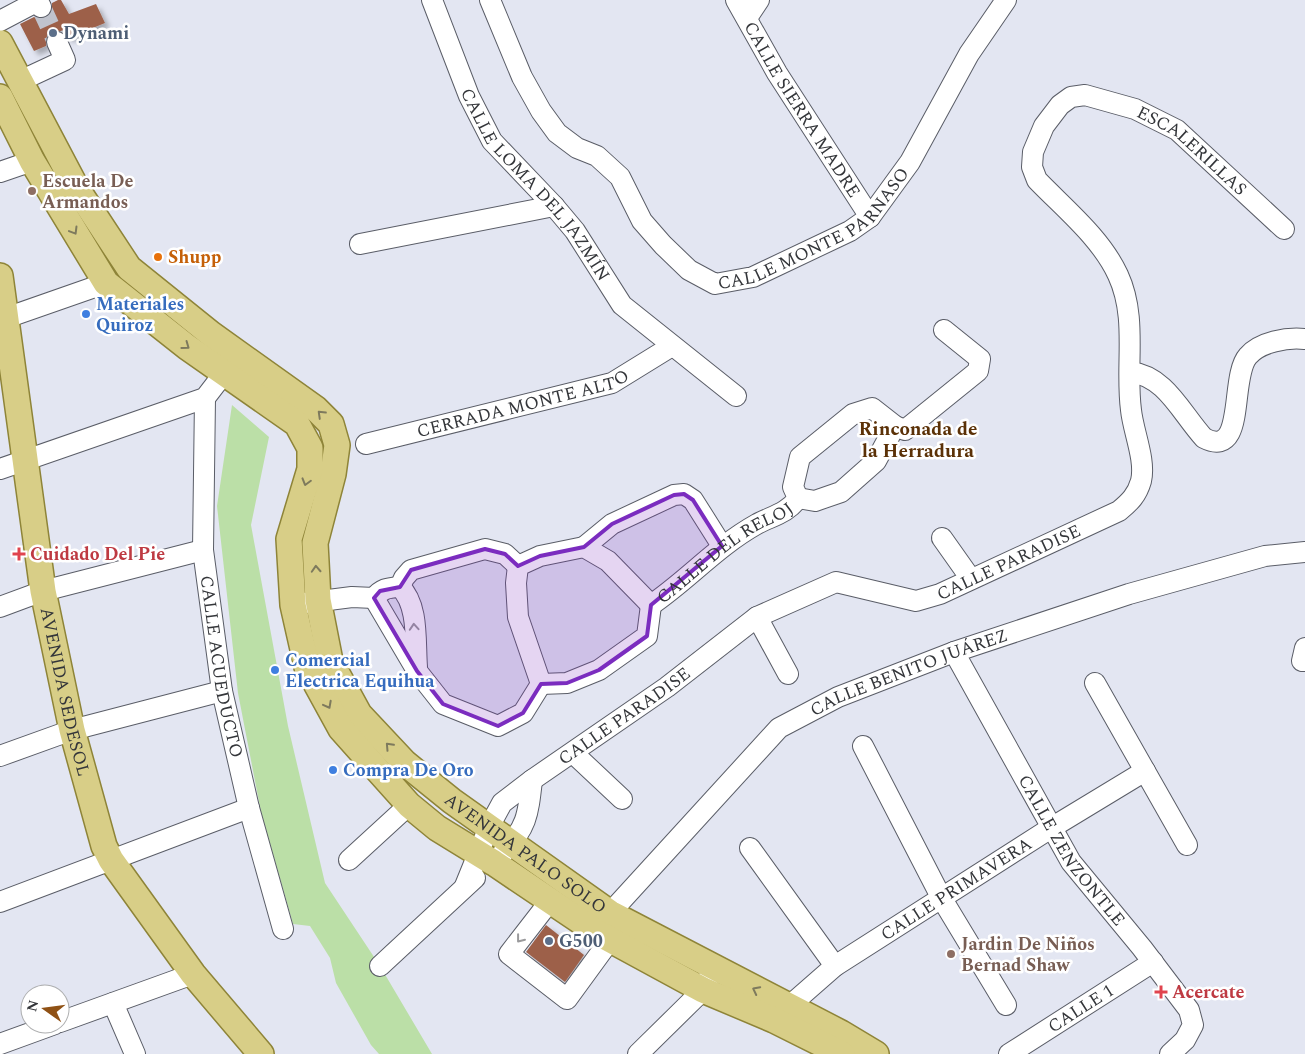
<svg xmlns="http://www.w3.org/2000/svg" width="1305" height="1054" font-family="Spectral,serif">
<defs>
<filter id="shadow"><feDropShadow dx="4.5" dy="4.5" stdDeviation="2.5" flood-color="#0004"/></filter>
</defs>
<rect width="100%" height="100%" fill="#e3e6f2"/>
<path fill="#bbdfa7" d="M 232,405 L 269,437 L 251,525 L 288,726 L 325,883 L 380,966 L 432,1054 L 379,1054 L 371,1045 L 336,983 L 330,958 L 310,926 L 293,924 L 261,812 L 238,693 L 217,506 Z"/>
<g fill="#9d6049" filter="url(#shadow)">
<path d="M 58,0 L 61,0 L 69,14 L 96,4 L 105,23 L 68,38 L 64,32 L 53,31 L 47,35 L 46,46 L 34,51 L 20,24 L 34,17 L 40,19 L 47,17 L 51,13 L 52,3 Z"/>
<path d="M 546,925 L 584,955 L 565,982 L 526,952 Z"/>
</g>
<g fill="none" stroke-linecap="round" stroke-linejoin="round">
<path stroke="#c0c3cd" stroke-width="20" stroke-dasharray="20 10" stroke-linecap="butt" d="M 41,7 L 57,42"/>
<g stroke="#5a5d67" stroke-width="22">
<g id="minor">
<path id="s1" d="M 432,0 L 469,96 L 492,141 L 554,206 L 575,231 L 622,305 L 736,396"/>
<path id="s2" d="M 490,0 L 522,77 L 541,111 L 557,133 L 577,148 L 597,156 L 620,177 L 642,221 L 663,245 L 689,270 L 715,284 L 753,277 L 850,231 L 870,217 L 910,162 L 969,54 L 1006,0"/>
<path id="s3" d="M 736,0 L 777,73 L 870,217"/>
<path d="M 747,18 L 759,0"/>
<path d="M 0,21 L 38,1 L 41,7"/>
<path d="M 20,81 L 65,60 L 57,42"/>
<path d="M 0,172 L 32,161"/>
<path d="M 360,244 L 554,206"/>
<path d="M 0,320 L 106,283"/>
<path d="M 1130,372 C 1166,376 1181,413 1204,438 C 1247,460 1229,377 1248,356 C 1260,342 1287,337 1305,339"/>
<path id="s4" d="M 205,398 L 203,550 L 222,691 L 249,808 L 283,929"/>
<path id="s5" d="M 366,444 L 612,383 L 672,346"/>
<path d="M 0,469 L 205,398 L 225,372"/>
<path d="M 798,498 L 815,501 L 841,492 L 876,461 L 895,426"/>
<path d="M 942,538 L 971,579"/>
<path d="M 584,547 L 612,524 L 674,495 L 684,494 L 693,500 L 722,546"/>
<path d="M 400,587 L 404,578 L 411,570 L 485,549 L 505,554 L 518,566"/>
<path d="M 374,598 L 417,671 L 443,704 L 498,726 L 523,713 L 541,684 L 518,617 L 516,583 L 518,566 L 540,556 L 584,547 L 608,561 L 651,605"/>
<path d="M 374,598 C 382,588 388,588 400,587 C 419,605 415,642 417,667"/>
<path d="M 305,603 L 352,597 L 374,598"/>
<path id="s6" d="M 651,605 C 689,579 716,547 757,524 C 772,516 788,513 798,498 L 793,487 L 800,457 L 853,414 L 872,408 L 895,426 L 905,430 L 978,371 L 980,359 L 944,330"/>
<path d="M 0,607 L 43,591 L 203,550"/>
<path d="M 757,617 L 788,674"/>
<path d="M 1305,648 L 1302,661 L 1305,661"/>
<path id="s7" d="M 954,652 L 1071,862 L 1142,948 L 1189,1010 L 1193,1025 L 1185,1040 L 1170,1054"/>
<path d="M 1095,683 L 1187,845"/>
<path d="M 541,684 L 567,683 L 599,670 L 647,636 L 651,605"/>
<path d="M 863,746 L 942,899 L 1006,1005"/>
<path d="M 573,753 L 622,799"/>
<path d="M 0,756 L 72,730 L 222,691"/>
<path d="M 750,848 L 835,966"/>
<path d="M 502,854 C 527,827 528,816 532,780"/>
<path d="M 349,860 L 409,805"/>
<path id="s8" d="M 465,886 L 489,827 L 502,803 L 532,780 L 667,687 L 757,617 L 836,582 L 916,601 L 940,594 L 1119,511 C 1130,502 1137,495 1141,481 C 1146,460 1133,431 1131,410 C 1125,365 1138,318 1118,275 C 1101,238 1065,209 1037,180 L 1032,167 L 1033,152 L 1044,126 L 1060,105 L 1071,97 L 1085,95 L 1135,109 L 1177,130 L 1284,229"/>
<path d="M 550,901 L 509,954 L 567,999 L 610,940"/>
<path d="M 0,902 L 249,808"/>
<path id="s9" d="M 603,925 L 610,913 L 779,728 L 838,697 L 954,652 L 1129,594 L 1265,556 L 1305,552"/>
<path d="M 380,966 L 475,878"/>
<path d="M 113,1003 L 135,1054"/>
<path id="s10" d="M 779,1015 L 835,966 L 1051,828 L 1145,771"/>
<path d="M 60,1022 L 193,974"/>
<path d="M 0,1044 L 55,1024"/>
<path d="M 638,1054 L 703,990 L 709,977"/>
<path id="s11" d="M 1009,1054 L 1153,962"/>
</g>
</g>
<g stroke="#8e8438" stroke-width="28">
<g id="major">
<path id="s12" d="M 0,43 L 77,189 L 129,268 L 211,334 L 316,409 L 331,424 L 337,445 L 333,474 L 315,543 L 318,600 L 330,661 L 359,714 L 405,763 L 452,801 L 610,913 L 841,1033 L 876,1054"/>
<path d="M 0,97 L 32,161 L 106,283 L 187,347 L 297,424 L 310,448 L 310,469 L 289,539 L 293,605 L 307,667 L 341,729 L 409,805 L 437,828 L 494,863 L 598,933 L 703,990 L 774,1020 L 842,1054"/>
<path id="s13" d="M 0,276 L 43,591 L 72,730 L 104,846 L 111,860 L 193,974 L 261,1054"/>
</g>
</g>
<use href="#minor" stroke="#fff" stroke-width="20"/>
<use href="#major" stroke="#d8ce87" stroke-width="25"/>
</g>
<defs><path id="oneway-chevron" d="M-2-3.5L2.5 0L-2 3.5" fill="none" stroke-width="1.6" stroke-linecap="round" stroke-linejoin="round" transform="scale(1.25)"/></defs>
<g stroke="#7e7a5d">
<use href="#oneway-chevron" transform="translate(74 231) rotate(59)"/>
<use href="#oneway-chevron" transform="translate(186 346) rotate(36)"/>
<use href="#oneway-chevron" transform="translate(321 414) rotate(-136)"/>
<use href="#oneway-chevron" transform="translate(306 482) rotate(106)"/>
<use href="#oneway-chevron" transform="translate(316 569) rotate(-93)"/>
<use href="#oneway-chevron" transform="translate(328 705) rotate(62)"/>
<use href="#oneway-chevron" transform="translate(389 746) rotate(-133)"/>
<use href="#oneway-chevron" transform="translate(756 990) rotate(-153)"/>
</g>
<g stroke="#9a9a9c">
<use href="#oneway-chevron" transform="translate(414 627) rotate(-94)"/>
<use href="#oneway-chevron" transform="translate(520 939) rotate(128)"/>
</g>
<path fill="#7b2cbf" fill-opacity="0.2" stroke="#7b2cbf" stroke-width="4" stroke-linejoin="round" d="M 684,494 L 693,500 L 722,546 L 651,605 L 647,636 L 599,670 L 567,683 L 541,684 L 523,713 L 498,726 L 443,704 L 417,671 L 374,598 L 380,591 L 400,587 L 411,570 L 485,549 L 505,554 L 518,566 L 540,556 L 584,547 L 612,524 L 674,495 Z"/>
<g fill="#5c6f8a" stroke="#fff" stroke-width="2">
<circle cx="53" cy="33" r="5"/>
<circle cx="549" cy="941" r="5"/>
</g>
<g fill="#8d6e63" stroke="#fff" stroke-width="2">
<circle cx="32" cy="191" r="5"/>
<circle cx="951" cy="954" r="5"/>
</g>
<circle fill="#e8710a" stroke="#fff" stroke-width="2" cx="158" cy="257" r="5"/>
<g fill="#3f7fe0" stroke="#fff" stroke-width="2">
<circle cx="86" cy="314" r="5"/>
<circle cx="275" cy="670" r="5"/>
<circle cx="333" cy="770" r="5"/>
</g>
<g fill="#e0444e" stroke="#fff" stroke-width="2">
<path d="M16.5 546.5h5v5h5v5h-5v5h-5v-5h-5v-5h5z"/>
<path d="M1158.5 984.5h5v5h5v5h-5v5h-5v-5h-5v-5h5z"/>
</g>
<g text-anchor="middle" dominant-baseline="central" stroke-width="5" stroke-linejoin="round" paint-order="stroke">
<g font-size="18" font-weight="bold" fill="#4e5e75" stroke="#fff" text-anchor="start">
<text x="63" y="33">Dynami</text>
<text x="559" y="941">G500</text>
</g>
<g font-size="18" fill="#34363a" stroke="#fff">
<text stroke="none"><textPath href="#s3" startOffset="128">CALLE SIERRA MADRE</textPath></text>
<text stroke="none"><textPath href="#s8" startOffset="1404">ESCALERILLAS</textPath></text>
<text stroke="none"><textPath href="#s1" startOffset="214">CALLE LOMA DEL JAZMÍN</textPath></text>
<text stroke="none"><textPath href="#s2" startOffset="490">CALLE MONTE PARNASO</textPath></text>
<text stroke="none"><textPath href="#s5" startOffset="162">CERRADA MONTE ALTO</textPath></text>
<text stroke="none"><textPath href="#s6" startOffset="91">CALLE DEL RELOJ</textPath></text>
<text stroke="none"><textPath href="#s8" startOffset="676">CALLE PARADISE</textPath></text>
<text stroke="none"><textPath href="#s4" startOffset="270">CALLE ACUEDUCTO</textPath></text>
<text stroke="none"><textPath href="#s9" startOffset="406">CALLE BENITO JUÁREZ</textPath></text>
<text stroke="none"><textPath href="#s13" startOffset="421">AVENIDA SEDESOL</textPath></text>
<text stroke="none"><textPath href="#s8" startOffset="241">CALLE PARADISE</textPath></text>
<text stroke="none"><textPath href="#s7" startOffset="231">CALLE ZENZONTLE</textPath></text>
<text stroke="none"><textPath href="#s12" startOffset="1035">AVENIDA PALO SOLO</textPath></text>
<text stroke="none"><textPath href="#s10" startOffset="218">CALLE PRIMAVERA</textPath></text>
<text stroke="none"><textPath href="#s11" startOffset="85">CALLE 1</textPath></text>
</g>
<g font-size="18" font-weight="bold" fill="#785e54" stroke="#fff" text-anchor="start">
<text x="42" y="181">Escuela De<tspan x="42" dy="21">Armandos</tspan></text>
<text x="961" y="944">Jardin De Niños<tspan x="961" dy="21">Bernad Shaw</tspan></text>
</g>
<g font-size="18" font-weight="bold" fill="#c56008" stroke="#fff" text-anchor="start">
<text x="168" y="257">Shupp</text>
</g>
<g font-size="18" font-weight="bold" fill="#366cbe" stroke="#fff" text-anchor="start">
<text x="96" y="304">Materiales<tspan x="96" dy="21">Quiroz</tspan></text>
<text x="285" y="660">Comercial<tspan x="285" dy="21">Electrica Equihua</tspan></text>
<text x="343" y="770">Compra De Oro</text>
</g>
<g font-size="18" font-weight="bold" fill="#be3a42" stroke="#fff" text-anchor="start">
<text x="30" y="554">Cuidado Del Pie</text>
<text x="1172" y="992">Acercate</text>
</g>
<g font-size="19" font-weight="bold" fill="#5b3107" stroke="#fff">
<text x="918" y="429">Rinconada de<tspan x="918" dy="22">la Herradura</tspan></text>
</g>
</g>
<g transform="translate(45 1009) rotate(284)"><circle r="24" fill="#ffffff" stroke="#aeafb0"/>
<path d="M0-4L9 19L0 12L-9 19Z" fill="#8f5115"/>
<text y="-8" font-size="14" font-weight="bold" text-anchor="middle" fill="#34363a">N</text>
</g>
</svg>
